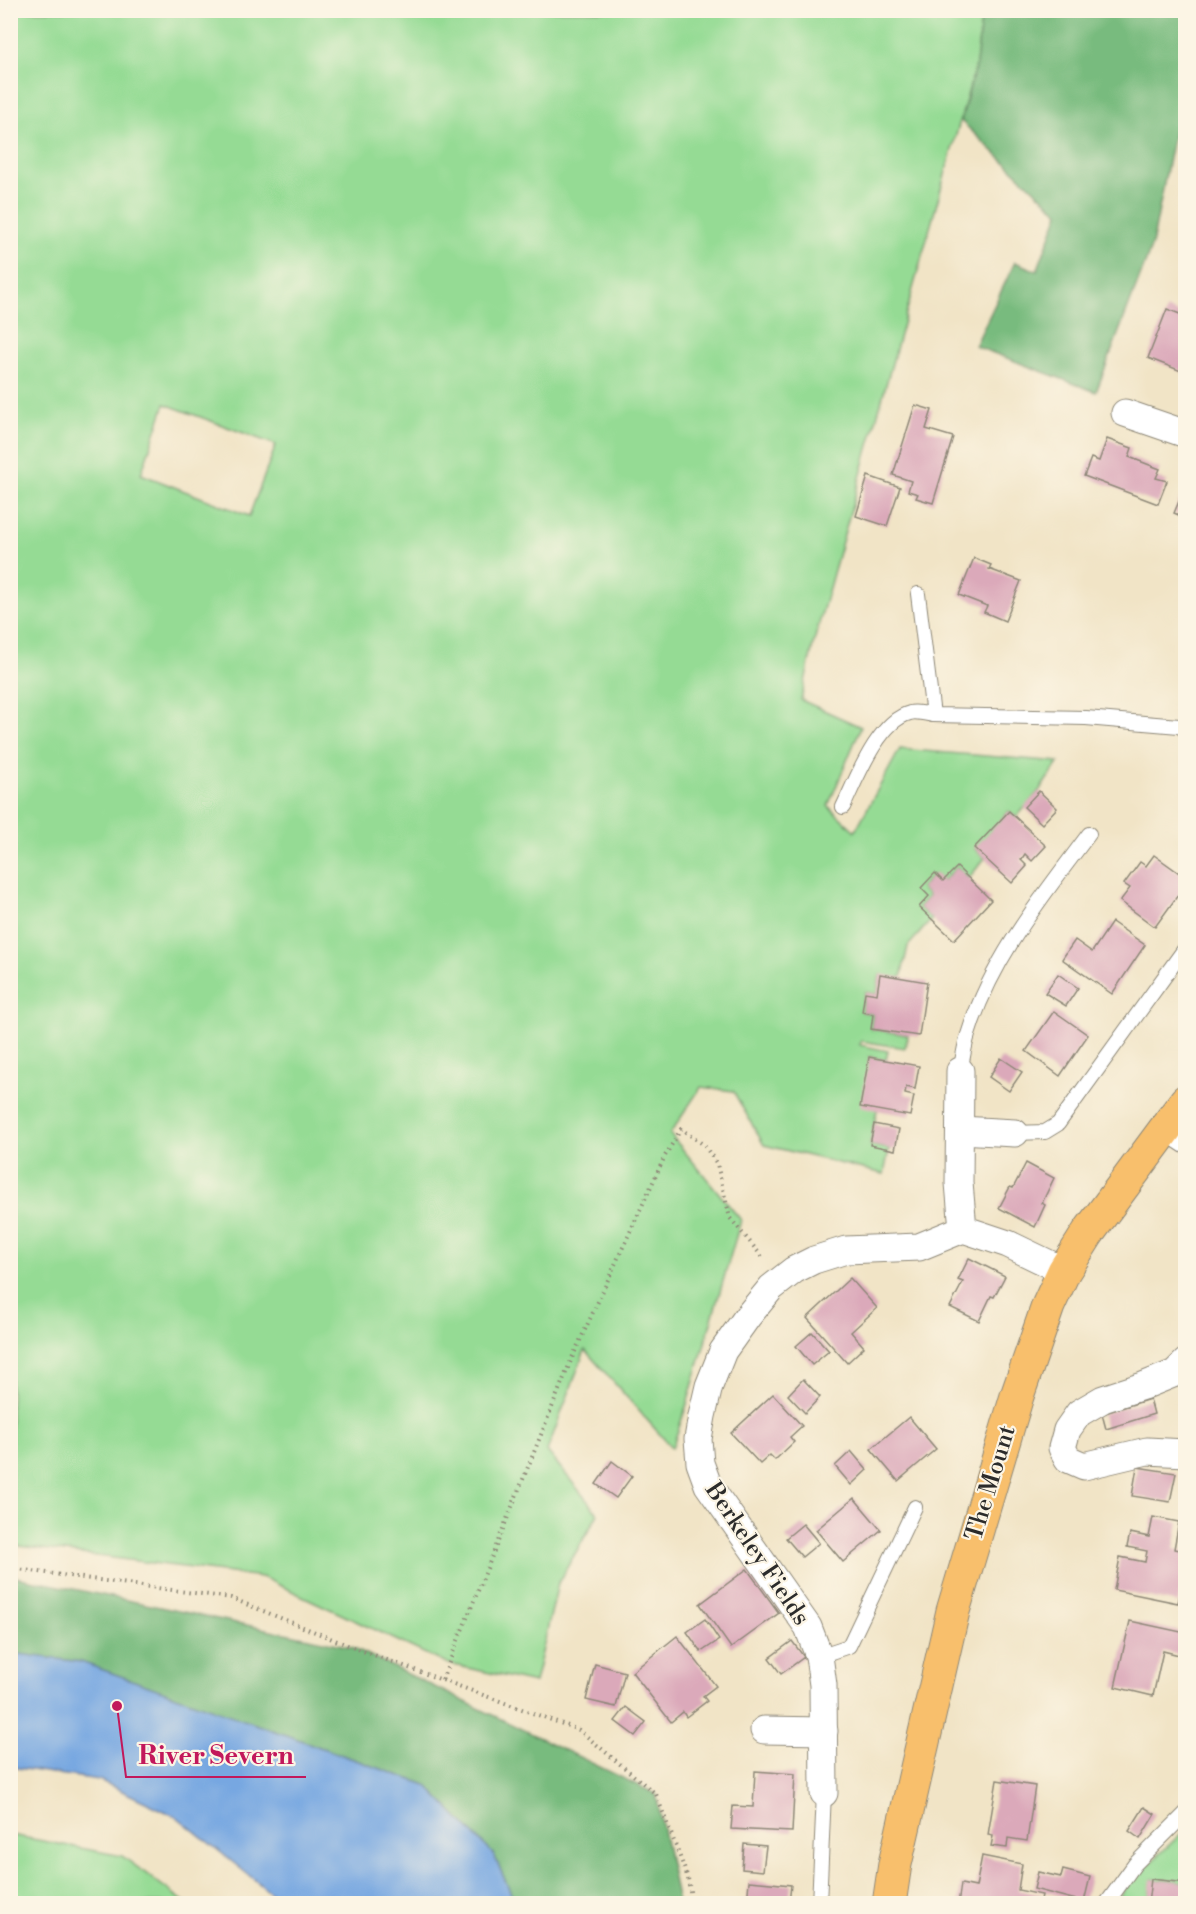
<svg xmlns="http://www.w3.org/2000/svg" width="1196" height="1914" font-family="'Libre Bodoni',serif">
<rect width="100%" height="100%" fill="#fcf5e5"/>
<filter id="ink" filterUnits="userSpaceOnUse"><feTurbulence type="fractalNoise" baseFrequency=".0167" numOctaves="2"/><feDisplacementMap in="SourceGraphic" scale="12" xChannelSelector="R" yChannelSelector="G"/><feConvolveMatrix kernelMatrix="1 2 1 2 8 2 1 2 1" color-interpolation-filters="sRGB"/></filter>
<filter id="wash" filterUnits="userSpaceOnUse"><feTurbulence type="fractalNoise" baseFrequency=".008" numOctaves="4" result="noise"/><feDisplacementMap in="SourceGraphic" scale="24" xChannelSelector="R" yChannelSelector="G"/><feGaussianBlur stdDeviation="1.35" result="paint"/><feColorMatrix in="noise" values="0 0 0 0 0 0 0 0 0 0 0 0 0 0 0 0 0 1.4 0 .05"/><feComposite in="paint" operator="in"/></filter>
<g filter="url(#wash)">
<rect width="100%" height="100%" fill="#f1e4c6"/>
<g fill="#95db94" stroke="#608360" stroke-width="1.5" fill-rule="evenodd">
<path d="M 11,11 L 982,11 L 976,64 L 813,645 L 801,700 L 861,727 L 828,806 L 855,831 L 900,749 L 1059,762 L 1039,791 L 1016,818 L 1009,811 L 975,849 L 985,858 L 969,878 L 957,867 L 943,881 L 935,873 L 921,888 L 929,896 L 919,907 L 932,919 L 908,946 L 901,978 L 880,975 L 877,994 L 865,992 L 862,1012 L 873,1014 L 871,1029 L 908,1035 L 905,1048 L 861,1041 L 860,1045 L 888,1051 L 886,1060 L 869,1057 L 877,1110 L 870,1145 L 889,1149 L 884,1174 L 764,1145 L 733,1091 L 701,1087 L 670,1134 L 741,1220 L 687,1404 L 672,1448 L 585,1350 L 547,1451 L 598,1514 L 558,1583 L 535,1683 L 445,1663 L 262,1577 L 11,1545 ZM 165,404 L 276,445 L 249,516 L 141,474 Z"/>
<path d="M 1185,1830 L 1185,1883 L 1152,1879 L 1148,1903 L 1114,1904 L 1129,1883 Z"/>
<path d="M 11,1835 L 122,1856 L 186,1903 L 11,1903 Z"/>
</g>
<g fill="#78bb7e" stroke="#527354" stroke-width="1.5">
<path d="M 982,11 L 1185,11 L 1185,77 L 1152,245 L 1096,392 L 975,346 L 1015,262 L 1037,271 L 1059,213 L 961,121 L 976,64 Z"/>
<path d="M 11,1576 L 352,1647 L 656,1794 L 678,1903 L 515,1903 L 494,1855 L 426,1785 L 81,1662 L 11,1653 Z"/>
</g>
<path fill="#77a7e1" stroke="#516986" stroke-width="1.5" d="M 11,1653 L 81,1662 L 426,1785 L 494,1855 L 515,1903 L 283,1903 L 177,1817 L 99,1780 L 11,1767 Z"/>
<g id="blocks">
<g fill="#dba9ba">
<path d="M 1167,309 L 1185,316 L 1181,326 L 1186,327 L 1186,373 L 1148,358 Z"/>
<path d="M 915,405 L 932,410 L 926,429 L 953,437 L 933,503 L 916,498 L 918,494 L 908,491 L 911,481 L 893,475 Z"/>
<path d="M 1107,439 L 1132,448 L 1129,457 L 1160,469 L 1156,478 L 1167,481 L 1158,504 L 1084,476 L 1091,458 L 1099,461 Z"/>
<path d="M 868,476 L 900,487 L 887,526 L 856,516 Z"/>
<path d="M 1183,492 L 1186,493 L 1186,518 L 1174,513 Z"/>
<path d="M 974,558 L 991,565 L 989,569 L 1021,581 L 1005,621 L 984,612 L 987,606 L 959,595 Z"/>
<path d="M 1039,791 L 1057,808 L 1042,824 L 1024,807 Z"/>
<path d="M 1009,811 L 1046,846 L 1032,861 L 1025,854 L 1021,860 L 1027,866 L 1012,883 L 974,848 Z"/>
<path d="M 1154,855 L 1186,878 L 1186,884 L 1155,927 L 1120,901 L 1130,888 L 1124,884 L 1140,862 L 1146,866 Z"/>
<path d="M 957,867 L 991,900 L 954,940 L 919,907 L 929,896 L 921,888 L 935,873 L 943,881 Z"/>
<path d="M 1112,922 L 1145,945 L 1112,994 L 1062,959 L 1075,940 L 1092,952 Z"/>
<path d="M 880,974 L 927,982 L 919,1036 L 871,1029 L 873,1014 L 862,1012 L 865,992 L 877,994 Z"/>
<path d="M 1058,974 L 1078,988 L 1066,1006 L 1045,993 Z"/>
<path d="M 1054,1011 L 1088,1035 L 1060,1076 L 1026,1051 Z"/>
<path d="M 869,1057 L 919,1066 L 915,1089 L 906,1087 L 905,1094 L 914,1096 L 910,1116 L 860,1107 Z"/>
<path d="M 1001,1058 L 1022,1072 L 1009,1091 L 989,1077 Z"/>
<path d="M 874,1124 L 899,1129 L 895,1150 L 870,1145 Z"/>
<path d="M 1026,1163 L 1054,1178 L 1042,1203 L 1045,1205 L 1035,1227 L 999,1208 L 1010,1187 L 1013,1188 Z"/>
<path d="M 969,1258 L 1005,1276 L 994,1297 L 991,1296 L 979,1321 L 950,1307 L 963,1282 L 958,1280 Z"/>
<path d="M 850,1278 L 877,1308 L 851,1332 L 864,1347 L 847,1363 L 807,1318 Z"/>
<path d="M 812,1332 L 829,1351 L 812,1365 L 796,1346 Z"/>
<path d="M 803,1379 L 820,1397 L 805,1413 L 788,1395 Z"/>
<path d="M 773,1394 L 802,1426 L 790,1437 L 794,1442 L 775,1460 L 770,1455 L 760,1464 L 731,1433 Z"/>
<path d="M 1150,1399 L 1154,1414 L 1106,1429 L 1102,1414 Z"/>
<path d="M 909,1417 L 936,1449 L 898,1481 L 871,1449 Z"/>
<path d="M 851,1451 L 867,1470 L 851,1485 L 835,1466 Z"/>
<path d="M 612,1461 L 632,1476 L 616,1498 L 596,1484 Z"/>
<path d="M 1137,1467 L 1176,1473 L 1170,1502 L 1132,1496 Z"/>
<path d="M 854,1498 L 881,1530 L 843,1562 L 816,1530 Z"/>
<path d="M 1153,1517 L 1179,1522 L 1174,1549 L 1186,1551 L 1186,1567 L 1178,1603 L 1114,1590 L 1120,1557 L 1145,1562 L 1147,1551 L 1127,1547 L 1130,1533 L 1149,1537 Z"/>
<path d="M 803,1524 L 819,1543 L 802,1557 L 786,1538 Z"/>
<path d="M 747,1569 L 779,1613 L 731,1648 L 700,1604 Z"/>
<path d="M 705,1619 L 719,1640 L 701,1652 L 687,1632 Z"/>
<path d="M 1130,1621 L 1186,1633 L 1183,1656 L 1163,1651 L 1153,1696 L 1115,1687 Z"/>
<path d="M 677,1636 L 716,1686 L 703,1696 L 707,1701 L 686,1717 L 683,1712 L 671,1722 L 632,1672 Z"/>
<path d="M 792,1641 L 804,1657 L 781,1674 L 769,1658 Z"/>
<path d="M 595,1664 L 625,1672 L 616,1707 L 586,1700 Z"/>
<path d="M 626,1707 L 646,1722 L 635,1736 L 615,1721 Z"/>
<path d="M 755,1771 L 795,1774 L 792,1832 L 731,1829 L 733,1806 L 753,1807 Z"/>
<path d="M 997,1780 L 1035,1786 L 1027,1841 L 1008,1838 L 1007,1848 L 991,1846 L 993,1836 L 988,1835 Z"/>
<path d="M 1144,1807 L 1155,1814 L 1140,1839 L 1129,1831 Z"/>
<path d="M 744,1844 L 766,1846 L 763,1871 L 742,1869 Z"/>
<path d="M 982,1856 L 1022,1864 L 1018,1890 L 1042,1895 L 1040,1904 L 958,1904 L 961,1884 L 976,1887 Z"/>
<path d="M 1063,1870 L 1090,1877 L 1084,1902 L 1034,1889 L 1038,1872 L 1061,1877 Z"/>
<path d="M 1151,1879 L 1186,1883 L 1186,1904 L 1148,1904 Z"/>
<path d="M 749,1881 L 791,1885 L 789,1904 L 747,1904 Z"/>
</g>
</g>
</g>
<g filter="url(#ink)">
<use href="#blocks" fill-opacity="0" stroke="#8e8878" stroke-width="1.5"/>
<g fill="none" stroke-linecap="round" stroke-linejoin="round">
<g stroke="#8e8878" stroke-width="16">
<g id="service">
<path d="M 918,594 L 933,715 L 1086,718 L 1179,726 L 1186,730"/>
<path d="M 843,807 C 856,780 878,721 910,713 C 916,711 927,714 933,715"/>
<path d="M 960,1071 C 963,1059 964,1047 968,1035 C 991,959 1042,897 1089,834"/>
<path d="M 1163,1132 L 1186,1147"/>
<path d="M 1015,1133 L 1045,1132 L 1058,1124 L 1186,947"/>
<path d="M 819,1656 L 849,1646 L 915,1507"/>
<path d="M 819,1904 L 824,1793"/>
<path d="M 1106,1904 L 1135,1864 L 1186,1813"/>
</g>
</g>
<g stroke="#8e8878" stroke-width="29">
<g id="minor">
<path d="M 1125,413 L 1186,434"/>
<path d="M 960,1071 L 959,1183 L 963,1229"/>
<path d="M 960,1130 L 1015,1133"/>
<path d="M 1186,1362 L 1175,1373 L 1143,1386 L 1103,1399 L 1079,1413 L 1067,1430 L 1062,1448 L 1068,1459 L 1084,1466 L 1147,1451 L 1186,1453"/>
<path d="M 764,1730 L 824,1731"/>
<path d="M 824,1793 L 823,1685 L 819,1656 L 808,1627 L 708,1485 L 700,1463 L 698,1439 L 702,1416 L 709,1386 L 723,1351 L 748,1316 L 771,1288 L 794,1270 L 814,1260 L 846,1250 L 919,1247 L 963,1229 L 1008,1244 L 1064,1271"/>
</g>
</g>
<g stroke="#8e8878" stroke-width="35">
<path id="primary" d="M 889,1904 L 895,1864 L 953,1611 L 1017,1396 L 1048,1306 L 1064,1271 L 1088,1233 L 1186,1101"/>
</g>
<g stroke="#8e8878" stroke-width="4" stroke-dasharray="1.5 4.5" stroke-linecap="butt">
<path d="M 10,1568 L 231,1598 L 352,1647 L 579,1730 L 656,1794 L 688,1878 L 692,1904"/>
<path d="M 442,1680 L 572,1358 L 665,1156 L 681,1129 L 704,1145 L 717,1164 L 730,1218 L 764,1259"/>
</g>
<use href="#service" stroke="#fff" stroke-width="14"/>
<use href="#minor" stroke="#fff" stroke-width="27"/>
<use href="#primary" stroke="#f8bf6c" stroke-width="33"/>
</g>
</g>
<g text-anchor="middle" dominant-baseline="central" stroke-width="4.5" stroke-linejoin="round" paint-order="stroke">
<g font-size="24" fill="#2b2b2b" stroke="#fcf5e5">
<text transform="translate(991 1483) rotate(-73)">The Mount</text>
<text transform="translate(757 1554) rotate(56)">Berkeley Fields</text>
</g>
</g>
<path fill="none" stroke="#c2185b" stroke-width="2" d="M117 1706L126 1777H306"/>
<circle fill="#c2185b" stroke="#fcf5e5" stroke-width="2" cx="117" cy="1706" r="6"/>
<g font-size="26" text-anchor="middle" font-weight="bold" fill="#c2185b" stroke="#fcf5e5" stroke-width="4.5" stroke-linejoin="round" paint-order="stroke">
<text x="216" y="1764">River Severn</text>
</g>
<rect width="1196" height="1914" fill="none" stroke="#fcf5e5" stroke-width="36"/>
</svg>
